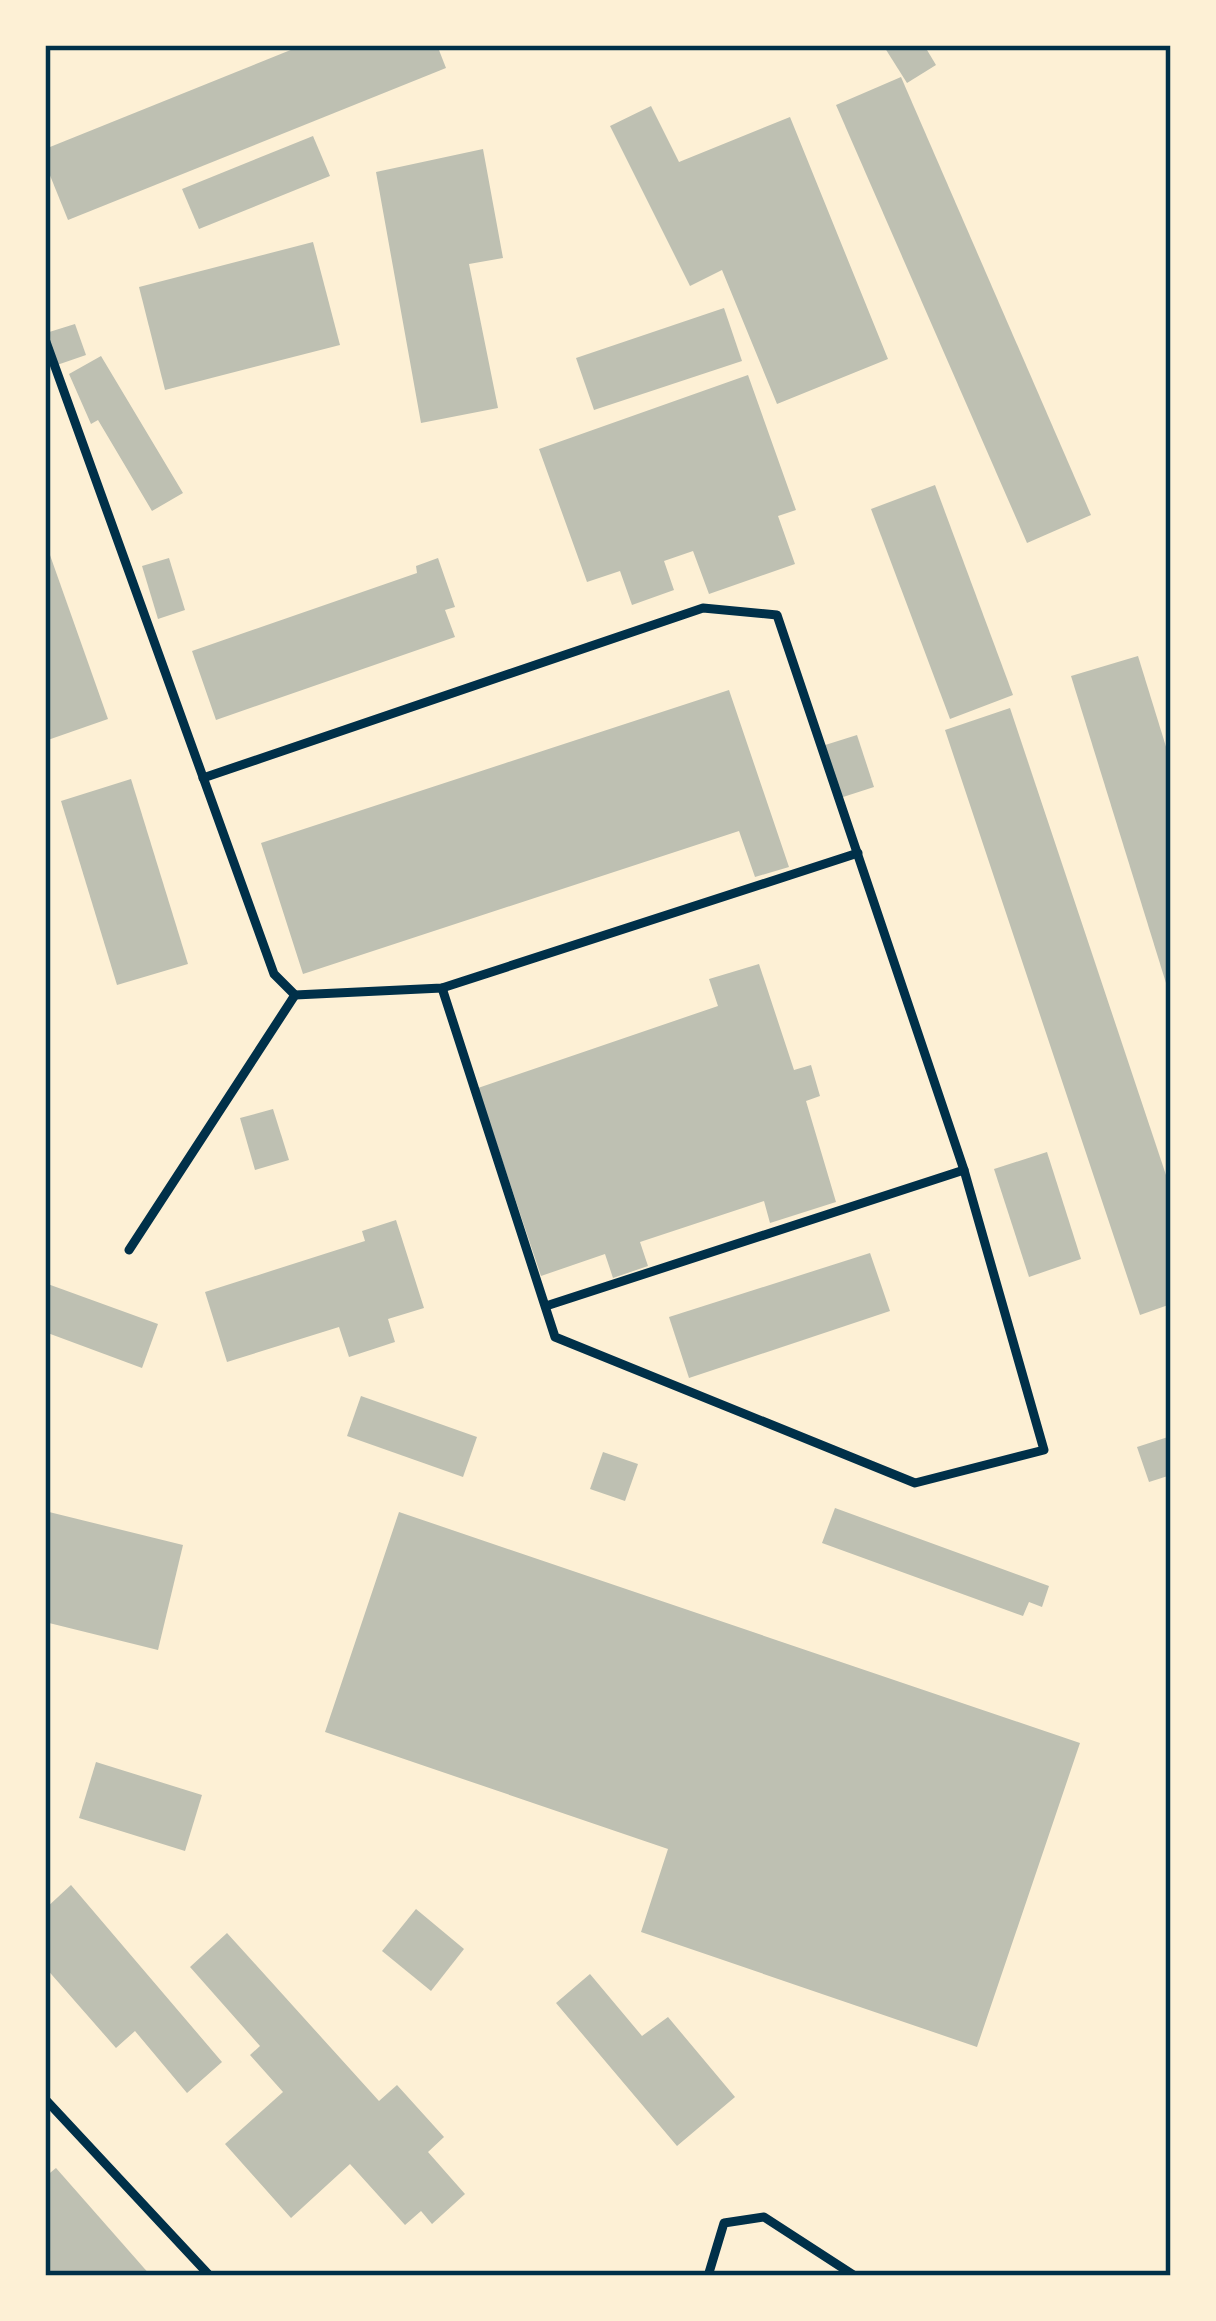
<svg xmlns="http://www.w3.org/2000/svg" width="1216" height="2321" font-family="'Alegreya Sans',sans-serif">
<rect width="100%" height="100%" fill="#fdf0d5"/>
<g fill="#bec0b2">
<path d="M 303,45 L 437,45 L 446,68 L 68,220 L 45,163 L 45,149 Z"/>
<path d="M 883,45 L 924,45 L 936,65 L 907,83 Z"/>
<path d="M 901,77 L 1091,515 L 1027,543 L 836,105 Z"/>
<path d="M 651,106 L 679,162 L 790,117 L 888,359 L 777,404 L 722,270 L 690,286 L 610,126 Z"/>
<path d="M 313,136 L 330,176 L 199,229 L 182,189 Z"/>
<path d="M 483,149 L 503,258 L 469,264 L 498,408 L 421,423 L 376,172 Z"/>
<path d="M 313,242 L 340,345 L 165,390 L 139,287 Z"/>
<path d="M 724,308 L 742,361 L 594,410 L 576,358 Z"/>
<path d="M 75,324 L 86,355 L 57,365 L 46,333 Z"/>
<path d="M 101,356 L 183,493 L 152,511 L 98,420 L 91,424 L 69,374 Z"/>
<path d="M 748,375 L 796,510 L 778,516 L 795,564 L 709,594 L 693,551 L 664,561 L 674,590 L 632,605 L 620,571 L 587,582 L 539,449 Z"/>
<path d="M 935,485 L 1013,695 L 950,719 L 871,509 Z"/>
<path d="M 45,541 L 108,719 L 45,741 Z"/>
<path d="M 169,558 L 185,610 L 158,619 L 142,566 Z"/>
<path d="M 438,558 L 455,607 L 445,610 L 455,637 L 216,720 L 192,651 L 417,573 L 416,566 Z"/>
<path d="M 1138,656 L 1171,763 L 1170,996 L 1071,676 Z"/>
<path d="M 729,690 L 789,867 L 755,877 L 739,831 L 303,974 L 261,843 Z"/>
<path d="M 1010,708 L 1171,1190 L 1171,1304 L 1140,1315 L 945,730 Z"/>
<path d="M 857,735 L 874,787 L 840,798 L 822,746 Z"/>
<path d="M 131,779 L 188,964 L 117,985 L 61,801 Z"/>
<path d="M 759,964 L 794,1070 L 811,1065 L 820,1096 L 806,1101 L 836,1202 L 770,1223 L 764,1201 L 640,1242 L 648,1266 L 613,1278 L 605,1254 L 541,1276 L 478,1088 L 718,1006 L 709,979 Z"/>
<path d="M 273,1109 L 289,1160 L 255,1170 L 240,1118 Z"/>
<path d="M 1047,1152 L 1081,1259 L 1029,1277 L 994,1169 Z"/>
<path d="M 396,1220 L 424,1308 L 388,1319 L 395,1342 L 349,1357 L 339,1327 L 227,1362 L 205,1292 L 365,1241 L 362,1231 Z"/>
<path d="M 870,1253 L 890,1311 L 689,1378 L 669,1317 Z"/>
<path d="M 45,1283 L 158,1324 L 142,1368 L 45,1332 Z"/>
<path d="M 361,1396 L 477,1437 L 463,1477 L 347,1436 Z"/>
<path d="M 1168,1437 L 1171,1475 L 1149,1482 L 1137,1447 Z"/>
<path d="M 603,1452 L 638,1464 L 625,1501 L 590,1489 Z"/>
<path d="M 835,1508 L 1049,1586 L 1042,1607 L 1029,1602 L 1023,1616 L 822,1543 Z"/>
<path d="M 45,1511 L 183,1545 L 158,1650 L 45,1622 Z"/>
<path d="M 399,1512 L 1080,1743 L 977,2047 L 641,1932 L 668,1849 L 325,1732 Z"/>
<path d="M 96,1762 L 202,1795 L 185,1851 L 79,1818 Z"/>
<path d="M 71,1885 L 222,2062 L 187,2093 L 135,2031 L 116,2048 L 45,1967 L 45,1909 Z"/>
<path d="M 416,1909 L 464,1949 L 431,1991 L 382,1951 Z"/>
<path d="M 227,1933 L 379,2101 L 397,2085 L 444,2137 L 428,2152 L 465,2194 L 432,2224 L 421,2211 L 405,2225 L 350,2164 L 291,2218 L 225,2144 L 283,2092 L 250,2055 L 260,2046 L 190,1967 Z"/>
<path d="M 590,1974 L 642,2036 L 668,2017 L 735,2097 L 677,2146 L 556,2003 Z"/>
<path d="M 56,2168 L 151,2276 L 45,2276 L 45,2177 Z"/>
</g>
<g fill="none" stroke-linecap="round" stroke-linejoin="round">
<g stroke="#003049" stroke-width="9">
<path d="M 45,339 L 274,974 L 295,995 L 442,988 L 858,853"/>
<path d="M 203,778 L 703,608 L 777,615 L 964,1170 L 1044,1450 L 915,1483 L 555,1337 L 442,988"/>
<path d="M 129,1250 L 295,995"/>
<path d="M 546,1306 L 964,1170"/>
<path d="M 45,2099 L 210,2276"/>
<path d="M 708,2276 L 724,2223 L 764,2217 L 855,2276"/>
</g>
</g>
<rect width="1216" height="2321" fill="none" stroke="#fdf0d5" stroke-width="96"/>
<rect x="48" y="48" width="1120" height="2225" fill="none" stroke="#003049" stroke-width="4.5"/>
</svg>
